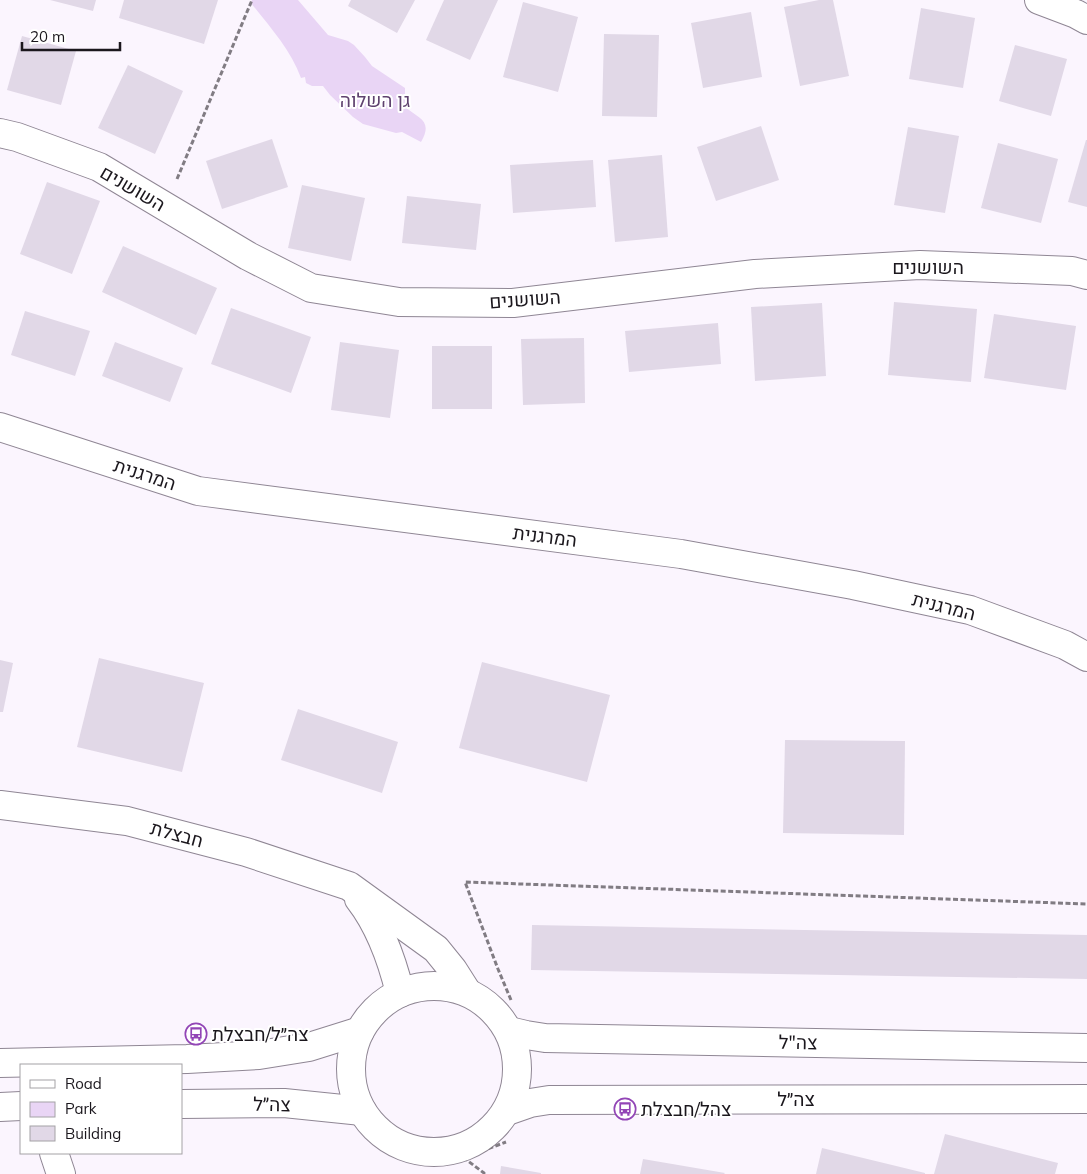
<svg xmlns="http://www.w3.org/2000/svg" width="1087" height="1174" font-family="Mulish,Heebo,sans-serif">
<rect width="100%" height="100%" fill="#fbf5fe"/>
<path fill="#e9d5f5" d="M 252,0 L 298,0 L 328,35 L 348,41 L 354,45 L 365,57 L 372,66 L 405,88 L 405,107 C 420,119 433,121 421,142 L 402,132 L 396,133 L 363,124 L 353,117 L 330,95 L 323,86 L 312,86 L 306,83 L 305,77 L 301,78 C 291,50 269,26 251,3 Z"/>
<g fill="#e1d8e7">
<path d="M 50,0 L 96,0 L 93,11 Z"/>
<path d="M 124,0 L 218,0 L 204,44 L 119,18 Z"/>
<path d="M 351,0 L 415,0 L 397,33 L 348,6 Z"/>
<path d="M 444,0 L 498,0 L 470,60 L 426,40 Z"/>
<path d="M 819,0 L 833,0 L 849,76 L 800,86 L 784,7 Z"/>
<path d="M 523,2 L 578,17 L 558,92 L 503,77 Z"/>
<path d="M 921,8 L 975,18 L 963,88 L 909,79 Z"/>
<path d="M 751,12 L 762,77 L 703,88 L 691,23 Z"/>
<path d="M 604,34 L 659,35 L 657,117 L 602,116 Z"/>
<path d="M 22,36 L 76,51 L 61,105 L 7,90 Z"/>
<path d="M 1015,45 L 1067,59 L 1051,116 L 999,101 Z"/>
<path d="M 128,65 L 183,91 L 155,154 L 98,128 Z"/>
<path d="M 761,126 L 779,180 L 716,201 L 697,147 Z"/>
<path d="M 908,127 L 959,136 L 945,213 L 894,205 Z"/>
<path d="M 272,139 L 288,187 L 222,209 L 206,161 Z"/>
<path d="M 1086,140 L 1087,140 L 1087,207 L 1068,202 Z"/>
<path d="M 998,143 L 1058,159 L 1041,223 L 981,208 Z"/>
<path d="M 662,155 L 668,237 L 615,242 L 608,160 Z"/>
<path d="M 593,160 L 596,207 L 513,213 L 510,165 Z"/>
<path d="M 47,182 L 100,201 L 72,274 L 20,254 Z"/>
<path d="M 302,185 L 365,198 L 351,261 L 288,248 Z"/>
<path d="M 407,196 L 481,204 L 476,250 L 402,243 Z"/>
<path d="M 123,246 L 217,288 L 196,335 L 102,292 Z"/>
<path d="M 894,302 L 977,309 L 971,382 L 888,375 Z"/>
<path d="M 822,303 L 826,376 L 755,381 L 751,307 Z"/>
<path d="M 231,308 L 311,337 L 291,393 L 211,364 Z"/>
<path d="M 25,311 L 90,331 L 75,376 L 11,355 Z"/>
<path d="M 994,314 L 1076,326 L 1066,390 L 984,378 Z"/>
<path d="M 718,323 L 721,364 L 629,372 L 625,331 Z"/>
<path d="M 584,338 L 585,403 L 523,405 L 521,339 Z"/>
<path d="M 115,342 L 183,368 L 170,402 L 102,376 Z"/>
<path d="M 340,342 L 399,350 L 390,418 L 331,410 Z"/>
<rect x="432" y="346" width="60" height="63"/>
<path d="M 99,658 L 204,683 L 182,772 L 77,747 Z"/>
<path d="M 0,660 L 13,663 L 3,712 L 0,712 Z"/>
<path d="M 482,662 L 610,695 L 587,782 L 459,748 Z"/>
<path d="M 298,709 L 398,742 L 382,793 L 281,760 Z"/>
<path d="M 785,740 L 905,741 L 904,835 L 783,833 Z"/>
<path d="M 532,925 L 1087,935 L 1087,979 L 531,970 Z"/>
<path d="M 945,1134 L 1058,1163 L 1055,1174 L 934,1174 Z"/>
<path d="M 822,1148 L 925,1173 L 925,1174 L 816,1174 Z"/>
<path d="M 643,1159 L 725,1173 L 724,1174 L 640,1174 Z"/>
<path d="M 501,1166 L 541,1173 L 541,1174 L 500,1174 Z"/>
</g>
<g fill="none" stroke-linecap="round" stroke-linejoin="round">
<g stroke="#8f8694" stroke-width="30">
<g id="minor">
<path d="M 1039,0 L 1076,14 L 1087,20"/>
<path d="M 0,133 L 17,137 L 99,167 L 248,256 L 311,288 L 399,302 L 513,303 L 755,274 L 920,265 L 1072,271 L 1087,275"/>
<path d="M 0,805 L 127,821 L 246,852 L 349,886 L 436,949 L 453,970 L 467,992"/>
<path d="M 359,899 C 380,926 392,960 400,993"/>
<path d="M 54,1153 L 61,1174"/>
</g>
</g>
<g stroke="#8f8694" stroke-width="30">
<path id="tertiary" d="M 0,427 L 198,491 L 681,554 L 853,585 L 970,610 L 1065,645 L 1087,657"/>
</g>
<g stroke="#8f8694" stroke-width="30">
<g id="secondary">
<circle cx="434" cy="1069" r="83"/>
<path d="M 509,1031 L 526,1035 L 545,1038 L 1087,1048"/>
<path d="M 0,1063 L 187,1059 L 259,1055 L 309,1047 L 360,1031"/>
<path d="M 181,1104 L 284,1103 L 362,1111"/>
<path d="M 0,1107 L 21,1106"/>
<path d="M 507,1111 L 530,1103 L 549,1100 L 1087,1099"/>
</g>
</g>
<g stroke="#817c83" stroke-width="3" stroke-dasharray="5 2.5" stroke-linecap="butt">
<path d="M 177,179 L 252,0"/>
<path d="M 511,1000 L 498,969 L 465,882 L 1087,904"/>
<path d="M 483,1174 L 484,1173 L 464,1158 L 506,1142"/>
</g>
<use href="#minor" stroke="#fff" stroke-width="28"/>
<use href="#tertiary" stroke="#fff" stroke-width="28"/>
<use href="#secondary" stroke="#fff" stroke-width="28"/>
</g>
<defs>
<g id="bus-ring" transform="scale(1.125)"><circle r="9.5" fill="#fff" stroke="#9245b6" stroke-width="1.5"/><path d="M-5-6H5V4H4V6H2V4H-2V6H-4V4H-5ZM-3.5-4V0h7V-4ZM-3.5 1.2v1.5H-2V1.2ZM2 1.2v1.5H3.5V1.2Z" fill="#9245b6"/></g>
</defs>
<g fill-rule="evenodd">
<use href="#bus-ring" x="196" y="1034"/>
<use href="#bus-ring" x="625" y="1109"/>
</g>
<g text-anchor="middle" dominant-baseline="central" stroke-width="4" stroke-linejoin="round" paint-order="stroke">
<g font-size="19" fill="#5f426f" stroke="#fff">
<text x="375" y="100">גן השלוה</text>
</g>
<g font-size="19" fill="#1b171d" stroke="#fff">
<text transform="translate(133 188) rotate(30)">השושנים</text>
<text x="928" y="267">השושנים</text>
<text transform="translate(525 299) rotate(-4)">השושנים</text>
<text transform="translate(145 474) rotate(18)">המרגנית</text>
<text transform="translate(545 536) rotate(7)">המרגנית</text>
<text transform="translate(944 606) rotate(14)">המרגנית</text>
<text transform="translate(177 834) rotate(15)">חבצלת</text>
<text transform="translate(798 1042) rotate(1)">צה"ל</text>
<text x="796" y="1099">צה״ל</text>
<text transform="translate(272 1104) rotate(1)">צה״ל</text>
</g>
<g font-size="19" fill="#1b171d" stroke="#fff" text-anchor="start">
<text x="212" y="1034">צה״ל/חבצלת</text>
<text x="641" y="1109">צהל/חבצלת</text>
</g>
</g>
<rect x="20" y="1064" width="162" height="90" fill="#ffffff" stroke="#a4a2a5"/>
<rect x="30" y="1080" width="25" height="8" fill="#ffffff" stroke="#a4a2a5"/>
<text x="65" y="1089" font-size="15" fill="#1b171d">Road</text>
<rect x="30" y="1102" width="25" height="15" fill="#e9d5f5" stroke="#a4a2a5"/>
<text x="65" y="1114" font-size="15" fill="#1b171d">Park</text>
<rect x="30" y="1126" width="25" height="15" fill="#e1d8e7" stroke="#a4a2a5"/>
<text x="65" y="1139" font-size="15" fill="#1b171d">Building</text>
<path d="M22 42v8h98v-8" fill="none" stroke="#1b171d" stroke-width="2.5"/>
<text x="30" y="42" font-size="15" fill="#1b171d" stroke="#ffffff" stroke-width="4" paint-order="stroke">20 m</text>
</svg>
